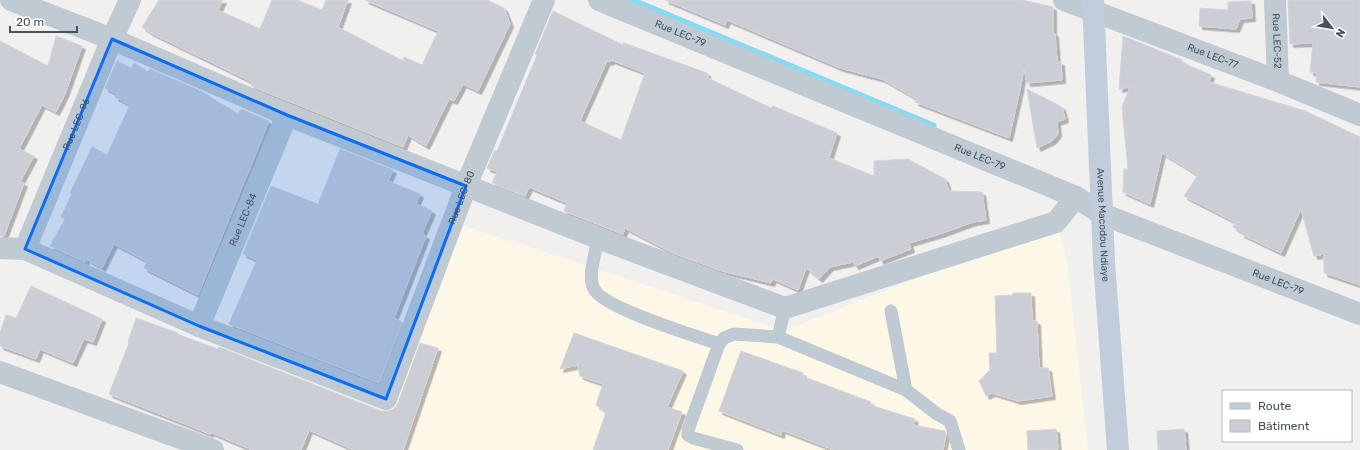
<svg xmlns="http://www.w3.org/2000/svg" width="1360" height="450" font-family="Rubik,sans-serif">
<defs>
<filter id="shadow"><feDropShadow dx="3.5" dy="3.5" stdDeviation="0" flood-color="#0004"/></filter>
</defs>
<rect width="100%" height="100%" fill="#f2efef"/>
<path fill="#fdf7e8" d="M 1056,222 L 1067,260 L 1088,450 L 375,450 L 456,223 L 784,331 Z"/>
<g fill="none" stroke-linecap="round" stroke-linejoin="round">
<path stroke="#84dbf3" stroke-width="7" d="M 631,0 L 933,126"/>
</g>
<g fill="#cbced5" stroke="#d3d5dc" fill-rule="evenodd" filter="url(#shadow)">
<path d="M 159,0 L 223,0 L 218,10 L 260,29 L 272,0 L 297,0 L 322,10 L 326,0 L 348,0 L 338,27 L 403,61 L 404,57 L 422,65 L 438,31 L 365,0 L 487,0 L 504,8 L 510,24 L 478,91 L 463,84 L 454,101 L 449,99 L 426,146 L 408,135 L 403,147 L 251,86 L 252,82 L 151,33 L 142,27 Z"/>
<path d="M 665,0 L 1022,0 L 1053,7 L 1053,33 L 1055,33 L 1057,62 L 1061,62 L 1062,80 L 1027,83 L 1024,68 L 1021,84 L 1019,84 L 1021,85 L 1009,138 L 915,102 L 917,99 L 882,79 L 840,68 L 727,20 L 725,25 Z"/>
<path d="M 1288,0 L 1360,0 L 1360,87 L 1316,82 L 1317,72 L 1310,72 L 1313,43 L 1290,44 Z"/>
<path d="M 1251,1 L 1252,18 L 1240,19 L 1236,29 L 1199,26 L 1200,8 L 1228,10 L 1228,2 Z"/>
<path d="M 553,11 L 623,45 L 624,43 L 707,73 L 708,78 L 771,108 L 773,106 L 837,133 L 829,158 L 874,176 L 874,161 L 908,159 L 945,179 L 949,191 L 982,192 L 986,220 L 973,222 L 940,234 L 909,243 L 911,249 L 880,261 L 879,256 L 855,266 L 853,262 L 830,267 L 819,279 L 806,268 L 798,290 L 773,279 L 771,283 L 722,271 L 673,253 L 625,228 L 623,234 L 602,226 L 564,211 L 567,203 L 529,187 L 525,196 L 492,183 L 497,172 L 487,168 L 495,150 L 497,151 L 537,55 L 535,54 ZM 611,60 L 645,73 L 621,140 L 580,121 L 607,61 L 610,62 Z"/>
<path d="M 56,36 L 82,46 L 65,94 L 56,112 L 42,105 L 19,149 L 34,156 L 20,182 L 24,183 L 4,236 L 0,236 L 0,41 L 48,66 Z"/>
<path d="M 1123,36 L 1182,60 L 1181,62 L 1211,75 L 1209,82 L 1305,111 L 1360,137 L 1360,285 L 1324,273 L 1324,254 L 1314,256 L 1301,209 L 1281,253 L 1241,234 L 1242,232 L 1233,227 L 1235,222 L 1184,196 L 1198,175 L 1162,153 L 1150,204 L 1123,192 L 1124,169 L 1128,169 L 1122,107 L 1130,87 L 1119,89 Z"/>
<path d="M 117,61 L 131,68 L 134,63 L 148,72 L 150,69 L 201,91 L 238,114 L 241,109 L 269,121 L 198,295 L 144,268 L 147,261 L 114,244 L 102,268 L 86,259 L 85,262 L 50,246 L 65,219 L 61,217 L 72,194 L 70,193 L 92,147 L 107,155 L 130,105 L 115,97 L 117,94 L 105,88 Z"/>
<path d="M 1027,89 L 1062,107 L 1065,119 L 1057,122 L 1058,134 L 1052,141 L 1037,148 Z"/>
<path d="M 340,149 L 393,170 L 388,181 L 420,194 L 416,204 L 432,211 L 422,234 L 426,236 L 394,318 L 402,322 L 379,383 L 229,324 L 257,260 L 243,254 L 271,186 L 318,204 Z"/>
<path d="M 31,286 L 102,319 L 93,342 L 84,339 L 73,363 L 40,349 L 36,359 L 0,346 L 0,333 L 6,315 L 16,318 Z"/>
<path d="M 1013,293 L 1031,293 L 1032,321 L 1037,321 L 1039,368 L 1048,368 L 1052,396 L 1018,401 L 992,393 L 986,396 L 979,381 L 990,370 L 989,353 L 997,353 L 995,296 L 1013,295 Z"/>
<path d="M 136,318 L 178,333 L 177,334 L 218,349 L 219,347 L 381,411 L 388,411 L 394,409 L 398,403 L 420,343 L 438,348 L 403,450 L 354,450 L 309,430 L 301,450 L 252,450 L 210,432 L 210,434 L 109,394 L 129,343 L 128,342 Z"/>
<path d="M 574,333 L 683,371 L 667,407 L 682,412 L 668,450 L 593,450 L 606,412 L 596,405 L 603,384 L 580,376 L 578,365 L 560,369 Z"/>
<path d="M 741,351 L 803,373 L 802,376 L 871,402 L 870,405 L 915,419 L 913,425 L 945,431 L 946,435 L 943,450 L 834,450 L 782,430 L 781,435 L 719,411 Z"/>
<path d="M 1056,429 L 1058,449 L 1028,450 L 1027,431 Z"/>
<path d="M 1184,429 L 1186,450 L 1158,450 L 1157,431 Z"/>
</g>
<g fill="none" stroke-linecap="round" stroke-linejoin="round">
<g stroke="#bfcad3" stroke-width="13">
<path d="M 598,238 C 596,253 587,276 594,289 C 603,308 696,336 719,344"/>
<path d="M 891,311 L 906,390"/>
<path d="M 778,337 L 785,308"/>
<path d="M 737,450 L 693,438 L 688,435 L 688,430 L 719,344 L 724,338 L 734,334 L 778,337 L 906,390 L 937,414 L 950,421 L 959,450"/>
</g>
<g stroke="#bfcad3" stroke-width="22">
<path d="M 11,0 L 112,39 L 287,115 L 598,238 L 785,308 L 1056,222 L 1076,197"/>
<path id="s1" d="M 599,0 L 1076,197 L 1102,214 L 1360,314"/>
<path id="s2" d="M 1064,0 L 1278,81 L 1360,115"/>
<path id="s3" d="M 1275,0 L 1278,81"/>
<path id="s4" d="M 0,248 L 25,249 L 199,326 L 386,399 L 466,186 L 544,0"/>
<path id="s5" d="M 25,249 L 112,39 L 130,0"/>
<path id="s6" d="M 199,326 L 287,115"/>
<path d="M 0,372 L 213,450"/>
</g>
<path stroke="#c1cdda" stroke-width="22" id="s7" d="M 1093,0 L 1104,262 L 1118,450"/>
</g>
<path fill="#0a6df2" fill-opacity="0.2" stroke="#0a6df2" stroke-width="3" stroke-linejoin="round" d="M 112,39 L 287,115 L 466,186 L 386,399 L 199,326 L 25,249 Z"/>
<g text-anchor="middle" dominant-baseline="central" stroke-width="4" stroke-linejoin="round" paint-order="stroke">
<g font-size="10" fill="#46535f" stroke="#fff">
<text stroke="none"><textPath href="#s1" startOffset="88">Rue LEC-79</textPath></text>
<text stroke="none"><textPath href="#s3" startOffset="41">Rue LEC-52</textPath></text>
<text stroke="none"><textPath href="#s2" startOffset="159">Rue LEC-77</textPath></text>
<text stroke="none"><textPath href="#s5" startOffset="135">Rue LEC-96</textPath></text>
<text stroke="none"><textPath href="#s1" startOffset="412">Rue LEC-79</textPath></text>
<text stroke="none"><textPath href="#s4" startOffset="631">Rue LEC-80</textPath></text>
<text stroke="none"><textPath href="#s6" startOffset="115">Rue LEC-84</textPath></text>
<text stroke="none"><textPath href="#s7" startOffset="225">Avenue Macodou Ndiaye</textPath></text>
<text stroke="none"><textPath href="#s1" startOffset="736">Rue LEC-79</textPath></text>
</g>
</g>
<rect x="1222" y="390" width="130" height="52" fill="#ffffff" stroke="#b5babf"/>
<rect x="1230" y="403" width="20" height="6" fill="#c1cdda" stroke="#b5babf"/>
<text x="1258" y="410" font-size="12" fill="#46535f">Route</text>
<rect x="1230" y="420" width="20" height="12" fill="#cbced5" stroke="#b5babf"/>
<text x="1258" y="430" font-size="12" fill="#46535f">Bâtiment</text>
<g transform="translate(1332 28) rotate(121)" stroke="#ffffff" stroke-width="3" paint-order="stroke">
<path d="M0-3L7 15L0 10L-7 15Z" fill="#46535f"/>
<text y="-6" font-size="11" font-weight="bold" text-anchor="middle" fill="#46535f">N</text>
</g>
<path d="M10 26v6h67v-6" fill="none" stroke="#46535f" stroke-width="2"/>
<text x="16" y="26" font-size="12" fill="#46535f" stroke="#ffffff" stroke-width="3" paint-order="stroke">20 m</text>
</svg>
